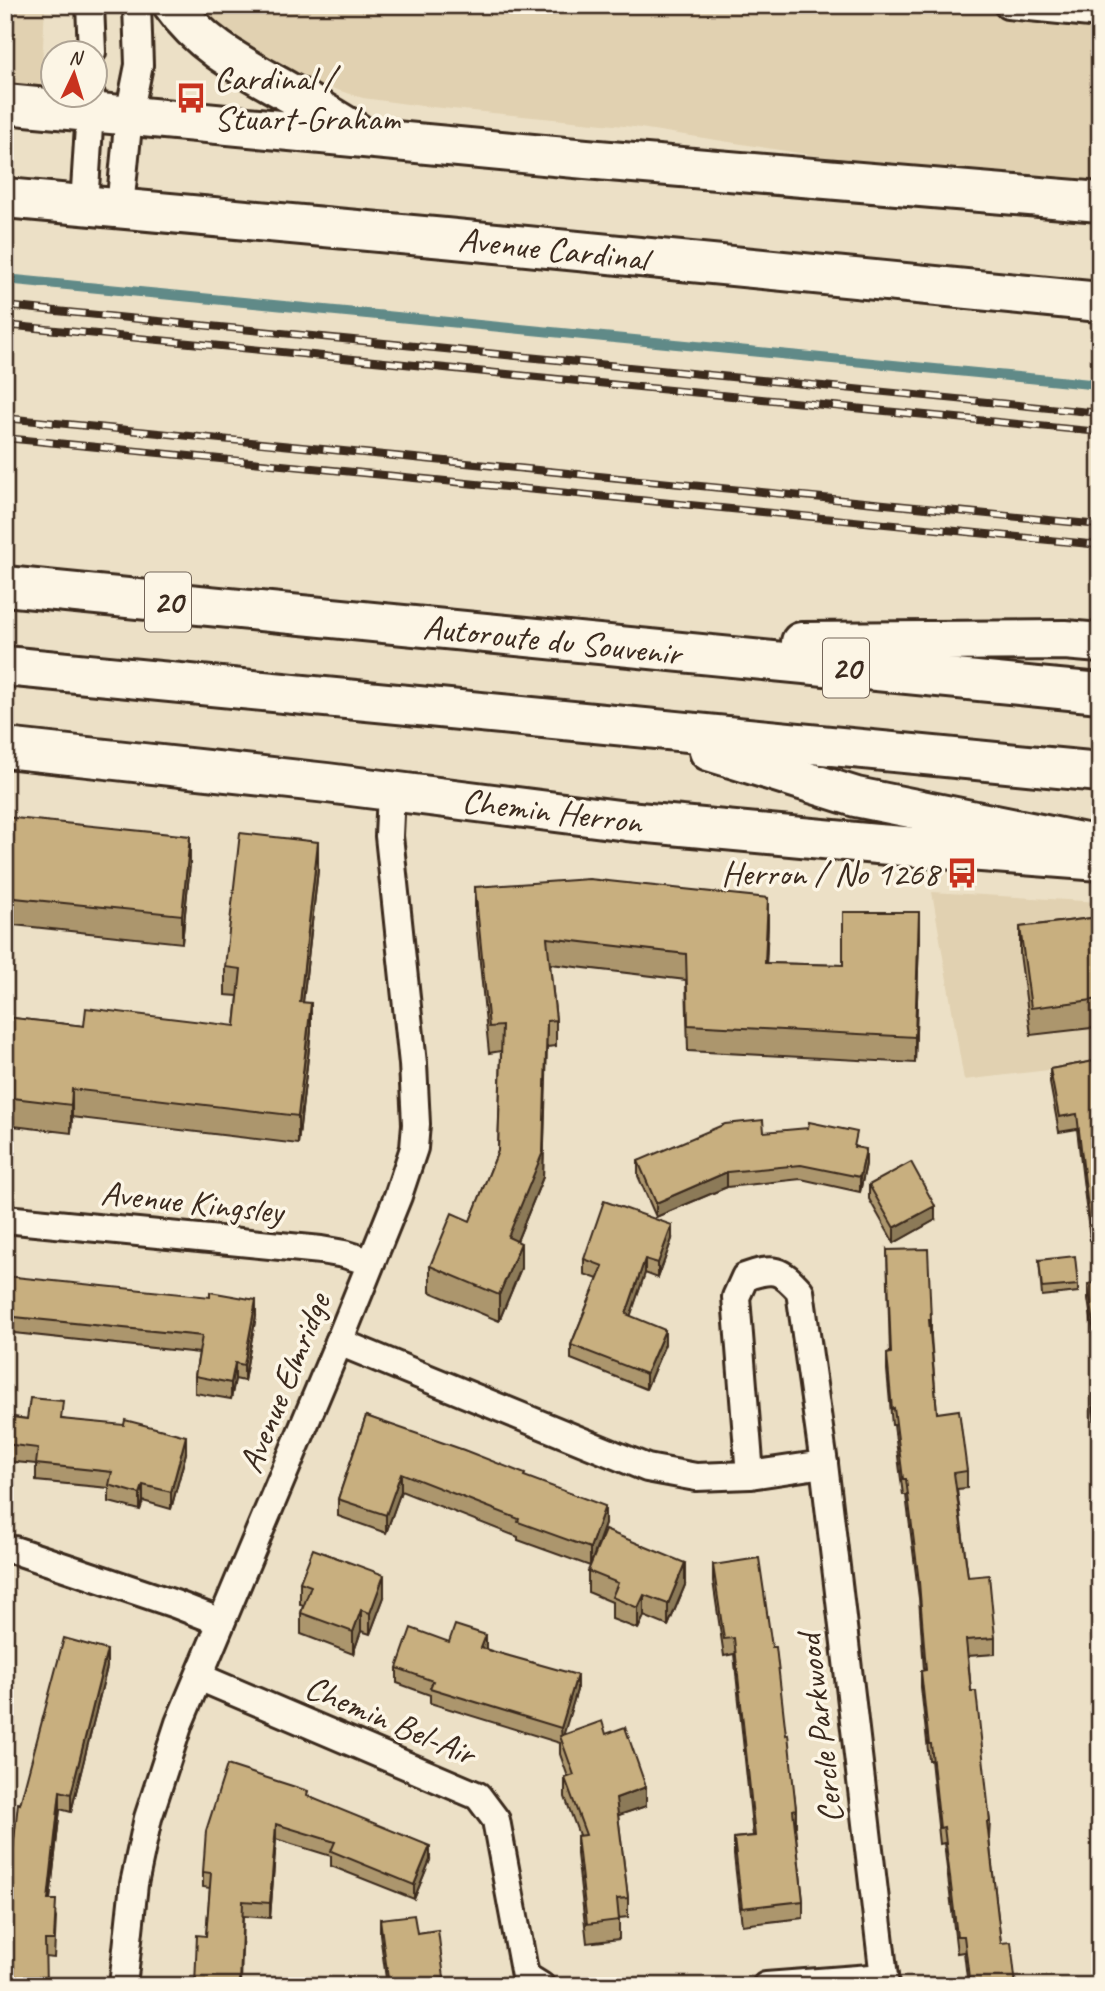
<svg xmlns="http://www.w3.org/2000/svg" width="1105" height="1991" font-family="Caveat,sans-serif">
<rect width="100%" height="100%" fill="#ece0c6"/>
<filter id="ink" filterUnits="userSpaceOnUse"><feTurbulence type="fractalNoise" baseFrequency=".0143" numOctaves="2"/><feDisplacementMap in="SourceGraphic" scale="14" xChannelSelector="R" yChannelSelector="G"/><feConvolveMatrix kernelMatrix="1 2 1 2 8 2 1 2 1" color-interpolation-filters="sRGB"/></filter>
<g filter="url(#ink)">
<g fill="#e1d1b1">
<path d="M 5,5 L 45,5 L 41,87 L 5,83 Z"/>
<path d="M 198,5 L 1100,5 L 1100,185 L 856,162 L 634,127 L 422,106 L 363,98 L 315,83 L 265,60 L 229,36 Z"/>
<path d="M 932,892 L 1100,902 L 1100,1064 L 964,1080 Z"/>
</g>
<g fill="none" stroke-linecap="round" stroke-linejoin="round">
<path stroke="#608a88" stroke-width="10" d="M 5,279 L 1100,385"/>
<g stroke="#3b2a1e" stroke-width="32">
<g id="street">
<path d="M 90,5 L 92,52"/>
<path d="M 1008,5 L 1100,14"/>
<path d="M 84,205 L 91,95"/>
<path d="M 120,208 L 129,115 L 139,65 L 137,5"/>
<path d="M 5,1219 L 321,1250 L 344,1254 L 370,1262"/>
<path d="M 339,1342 L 647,1468 L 696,1477 L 750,1475 L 824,1464 L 885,1986"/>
<path d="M 750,1475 L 736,1297 L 745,1277 C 774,1267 780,1269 800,1291 L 824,1464"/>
<path d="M 5,1550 L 14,1550 L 175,1604 L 221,1622"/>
<path d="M 199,1677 L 478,1796 L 496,1820 L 525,1976 L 541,1986"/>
<path d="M 123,1986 L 134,1884 L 148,1818 L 179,1723 L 339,1342 L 398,1196 L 414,1148 L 416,1124 L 413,1064 L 389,836 L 391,792"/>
<path d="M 766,1986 L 884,1977"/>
</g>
</g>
<g stroke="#3b2a1e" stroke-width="44">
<g id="secondary">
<path d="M 173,5 C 202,47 246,68 288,92 C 312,105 334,119 357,133"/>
<path d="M 5,104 L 586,159 L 1100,202"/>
<path d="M 5,198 L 445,238 L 1100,302"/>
<path d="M 5,748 L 327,783 L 627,821 L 877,844 L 1100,861"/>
</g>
</g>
<g stroke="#3b2a1e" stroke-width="44">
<g id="highway">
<path d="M 5,586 L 1100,693"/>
<path d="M 801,642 L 1065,640 L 1100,643"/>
<path d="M 5,666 L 1100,772"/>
<path d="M 709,751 L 856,797 L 1100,846"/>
</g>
</g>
<use href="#street" stroke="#fcf5e5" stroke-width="26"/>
<use href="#secondary" stroke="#fcf5e5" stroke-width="38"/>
<use href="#highway" stroke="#fcf5e5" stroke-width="38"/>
<g stroke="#3b2a1e" stroke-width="8">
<g id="rail">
<path d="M 5,306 L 1100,413"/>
<path d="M 5,325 L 1100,432"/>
<path d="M 5,418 L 1100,525"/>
<path d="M 5,438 L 1100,545"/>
</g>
</g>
<use href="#rail" stroke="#fcf5e5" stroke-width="5" stroke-dasharray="16" stroke-linecap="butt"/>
</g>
<g fill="#ac966d" stroke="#3b2a1e" stroke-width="2">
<path d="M 5,817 L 190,864 L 182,943 L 5,924 Z"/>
<path d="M 318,870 L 303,1002 L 311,1031 L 298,1144 L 72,1117 L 71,1133 L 5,1125 L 5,1017 L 84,1026 L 235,1026 L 238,996 L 225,995 L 225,967 Z"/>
<path d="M 475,887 L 768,924 L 766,963 L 843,965 L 919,937 L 915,1063 L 688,1051 L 686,980 L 550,964 L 556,1020 L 556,1046 L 547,1047 L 543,1177 L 517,1241 L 521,1268 L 499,1321 L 430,1292 L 430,1266 L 470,1221 L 498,1151 L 501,1051 L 489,1053 L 475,913 Z"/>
<path d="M 1100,917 L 1100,1027 L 1031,1035 L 1020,954 L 1020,927 Z"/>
<path d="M 1100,1060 L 1100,1239 L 1090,1240 L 1077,1129 L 1059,1132 L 1050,1083 L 1050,1069 Z"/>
<path d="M 764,1132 L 857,1147 L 866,1164 L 860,1192 L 801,1179 L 727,1187 L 656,1217 L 638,1176 L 638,1161 Z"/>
<path d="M 869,1185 L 935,1220 L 894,1243 L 869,1199 Z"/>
<path d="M 672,1239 L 658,1278 L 645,1273 L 630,1316 L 665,1344 L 646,1389 L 571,1359 L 571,1345 L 598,1279 L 584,1274 L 584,1259 Z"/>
<path d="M 887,1250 L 931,1320 L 931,1336 L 937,1413 L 967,1471 L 967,1488 L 957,1489 L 968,1577 L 995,1638 L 995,1654 L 968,1656 L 971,1691 L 990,1822 L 989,1838 L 1001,1943 L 1016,1986 L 968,1986 L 964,1952 L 957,1953 L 944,1843 L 940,1844 L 931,1760 L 929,1760 L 921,1687 L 921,1671 L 924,1670 L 919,1598 L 906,1495 L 903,1495 L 894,1425 L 892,1425 L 887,1370 L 887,1354 L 890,1353 Z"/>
<path d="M 1039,1260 L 1078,1285 L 1078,1292 L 1042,1296 Z"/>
<path d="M 5,1276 L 256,1316 L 244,1381 L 235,1379 L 231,1399 L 195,1393 L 195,1376 L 199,1353 L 5,1332 Z"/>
<path d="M 1100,1282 L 1100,1351 L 1096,1352 L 1088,1299 L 1088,1284 Z"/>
<path d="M 1100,1393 L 1100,1471 L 1093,1411 L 1093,1394 Z"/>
<path d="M 5,1416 L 27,1419 L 63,1419 L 186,1453 L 171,1509 L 143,1501 L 140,1510 L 109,1502 L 109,1488 L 36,1481 L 36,1464 L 5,1461 Z"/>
<path d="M 366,1416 L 525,1477 L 605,1524 L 590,1566 L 518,1540 L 518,1537 L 401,1491 L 386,1533 L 338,1516 L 338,1499 Z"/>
<path d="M 713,1565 L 772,1647 L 786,1735 L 796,1809 L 796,1826 L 795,1826 L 803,1901 L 803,1918 L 742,1925 L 734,1855 L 734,1838 L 753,1836 L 734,1654 L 724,1656 L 713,1581 Z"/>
<path d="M 588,1571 L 685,1585 L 668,1626 L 644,1616 L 638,1629 L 612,1619 L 612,1602 L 588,1592 Z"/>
<path d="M 300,1582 L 384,1597 L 370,1634 L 361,1631 L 353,1654 L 301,1634 L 301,1613 L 303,1605 L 300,1604 Z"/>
<path d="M 449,1642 L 486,1649 L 577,1690 L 563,1734 L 606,1734 L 646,1806 L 618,1815 L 628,1898 L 628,1917 L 619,1918 L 619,1939 L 587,1943 L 577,1854 L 577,1836 L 579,1835 L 565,1797 L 565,1778 L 568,1777 L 560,1754 L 560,1743 L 430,1703 L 430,1695 L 397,1683 L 397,1668 Z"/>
<path d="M 107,1667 L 71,1812 L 60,1809 L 50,1900 L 56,1918 L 54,1958 L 45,1957 L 8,1898 L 20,1804 Z"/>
<path d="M 308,1796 L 430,1860 L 414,1899 L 331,1866 L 331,1856 L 276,1839 L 270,1918 L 243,1916 L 241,1986 L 195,1986 L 206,1936 L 210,1888 L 203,1887 L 203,1872 Z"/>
<path d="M 380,1919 L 417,1933 L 444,1978 L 444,1986 L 387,1986 L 380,1934 Z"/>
</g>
<g fill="#8c7a59" stroke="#3b2a1e" stroke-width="2">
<path d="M 190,836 L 190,864 L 182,943 L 182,915 Z"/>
<path d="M 318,842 L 318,870 L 300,1029 L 300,1002 Z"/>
<path d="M 768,898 L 768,924 L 765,988 L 765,963 Z"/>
<path d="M 919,912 L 919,937 L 915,1063 L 915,1037 Z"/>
<path d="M 311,1003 L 311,1031 L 298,1144 L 298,1116 Z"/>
<path d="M 547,1021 L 543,1177 L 508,1263 L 508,1237 Z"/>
<path d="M 72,1089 L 72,1117 L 71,1133 L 71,1105 Z"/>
<path d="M 866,1149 L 866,1164 L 860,1192 L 860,1177 Z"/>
<path d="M 727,1172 L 727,1187 L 656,1217 L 656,1203 Z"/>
<path d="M 935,1206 L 935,1220 L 894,1243 L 894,1228 Z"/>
<path d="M 672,1225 L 672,1239 L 658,1278 L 658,1263 Z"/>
<path d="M 521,1243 L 521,1268 L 499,1321 L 499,1295 Z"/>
<path d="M 645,1259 L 645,1273 L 626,1329 L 626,1314 Z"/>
<path d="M 256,1300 L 256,1316 L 244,1381 L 244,1365 Z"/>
<path d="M 665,1330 L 665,1344 L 646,1389 L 646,1374 Z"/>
<path d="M 235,1363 L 235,1379 L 231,1399 L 231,1383 Z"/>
<path d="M 186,1436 L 186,1453 L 171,1509 L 171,1492 Z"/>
<path d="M 401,1473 L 401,1491 L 386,1533 L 386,1515 Z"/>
<path d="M 143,1485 L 143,1501 L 140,1510 L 140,1494 Z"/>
<path d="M 605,1506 L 605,1524 L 590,1566 L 590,1548 Z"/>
<path d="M 685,1563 L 685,1585 L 668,1626 L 668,1604 Z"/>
<path d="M 384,1575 L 384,1597 L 370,1634 L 370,1613 Z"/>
<path d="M 644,1595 L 644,1616 L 638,1629 L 638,1608 Z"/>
<path d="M 361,1610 L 361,1631 L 353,1654 L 353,1632 Z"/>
<path d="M 486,1635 L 486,1650 L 481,1648 Z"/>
<path d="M 107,1650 L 107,1667 L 71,1812 L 71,1794 Z"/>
<path d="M 577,1675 L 577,1690 L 562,1740 L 561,1728 Z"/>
<path d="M 646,1787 L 646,1806 L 616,1816 L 616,1798 Z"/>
<path d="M 60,1791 L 60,1809 L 48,1917 L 48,1900 Z"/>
<path d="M 276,1824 L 276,1839 L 270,1918 L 270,1903 Z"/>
<path d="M 430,1846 L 430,1860 L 414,1899 L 414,1885 Z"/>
</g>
<g fill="#c8af7f" stroke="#3b2a1e" stroke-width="2">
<path d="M 5,817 L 190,836 L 182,915 L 5,897 Z"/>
<path d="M 240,833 L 318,842 L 300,1002 L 311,1003 L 298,1116 L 72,1089 L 71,1105 L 5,1097 L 5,1017 L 84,1026 L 86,1008 L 235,1026 L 241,969 L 225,967 Z"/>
<path d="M 589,879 L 768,898 L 765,963 L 843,965 L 843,912 L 919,912 L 915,1037 L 688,1025 L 686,954 L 547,938 L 556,1020 L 547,1021 L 543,1152 L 508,1237 L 521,1243 L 499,1295 L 430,1266 L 452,1213 L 470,1221 L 498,1151 L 502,1026 L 489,1027 L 475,887 Z"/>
<path d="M 1100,917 L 1100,999 L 1031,1008 L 1020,927 Z"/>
<path d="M 1100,1060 L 1100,1224 L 1090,1225 L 1077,1114 L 1059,1117 L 1050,1069 Z"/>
<path d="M 763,1120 L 764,1132 L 808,1128 L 809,1122 L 857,1132 L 854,1147 L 866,1149 L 860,1177 L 801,1165 L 727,1172 L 656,1203 L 638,1161 L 725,1124 Z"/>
<path d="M 911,1162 L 935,1206 L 894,1228 L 869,1185 Z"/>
<path d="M 604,1201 L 672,1225 L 658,1263 L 645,1259 L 626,1314 L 665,1330 L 646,1374 L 571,1345 L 603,1266 L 584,1259 Z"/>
<path d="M 928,1249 L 931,1320 L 929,1320 L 937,1413 L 959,1410 L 967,1471 L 954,1473 L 968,1577 L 989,1575 L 995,1638 L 966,1640 L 971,1691 L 976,1691 L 990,1822 L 987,1822 L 1001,1943 L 1011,1942 L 1016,1986 L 970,1986 L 964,1936 L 957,1936 L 944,1827 L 940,1828 L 931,1744 L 929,1744 L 921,1671 L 926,1670 L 919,1582 L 906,1479 L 903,1479 L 894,1408 L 892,1409 L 887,1354 L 891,1353 L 887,1250 Z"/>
<path d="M 1075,1256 L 1078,1285 L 1042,1288 L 1039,1260 Z"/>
<path d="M 5,1276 L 210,1297 L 210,1292 L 256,1300 L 244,1365 L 235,1363 L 231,1383 L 195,1376 L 202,1336 L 5,1316 Z"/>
<path d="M 1100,1282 L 1100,1337 L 1096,1337 L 1088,1284 Z"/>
<path d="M 1100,1393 L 1100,1454 L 1093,1394 Z"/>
<path d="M 30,1398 L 63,1401 L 61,1419 L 124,1425 L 125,1420 L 186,1436 L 171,1492 L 143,1485 L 140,1494 L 109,1485 L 112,1472 L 36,1464 L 38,1448 L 5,1444 L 5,1416 L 27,1419 Z"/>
<path d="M 366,1416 L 464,1450 L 525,1474 L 524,1476 L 605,1506 L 590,1548 L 518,1522 L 519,1519 L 401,1473 L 386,1515 L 338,1499 Z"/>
<path d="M 605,1530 L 685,1563 L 668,1604 L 644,1595 L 638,1608 L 612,1597 L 618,1583 L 588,1571 Z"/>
<path d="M 313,1549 L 384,1575 L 370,1613 L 361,1610 L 353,1632 L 301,1613 L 311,1586 L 300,1582 Z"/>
<path d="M 759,1558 L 772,1647 L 776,1647 L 786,1735 L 788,1734 L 796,1809 L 793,1810 L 803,1901 L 742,1908 L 734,1838 L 755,1836 L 734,1638 L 724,1639 L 713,1565 Z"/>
<path d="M 455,1625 L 486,1635 L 481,1648 L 577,1675 L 561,1728 L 430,1688 L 433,1681 L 397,1668 L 411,1628 L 449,1642 Z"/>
<path d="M 64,1638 L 107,1650 L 71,1794 L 60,1791 L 48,1900 L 56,1900 L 54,1940 L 45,1940 L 46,1986 L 5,1986 L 5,1898 L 8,1898 L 18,1803 L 20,1804 Z"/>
<path d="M 602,1721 L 606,1734 L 625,1727 L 646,1787 L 616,1798 L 628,1898 L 617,1899 L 619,1920 L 587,1924 L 577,1836 L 586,1835 L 565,1778 L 574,1775 L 560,1736 Z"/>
<path d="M 227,1765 L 308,1791 L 307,1796 L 430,1846 L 414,1885 L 331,1851 L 335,1842 L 276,1824 L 270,1903 L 243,1901 L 240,1986 L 195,1986 L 197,1935 L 206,1936 L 211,1873 L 203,1872 L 206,1831 Z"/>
<path d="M 414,1915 L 417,1933 L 438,1930 L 444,1978 L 429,1980 L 433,1986 L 389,1986 L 380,1919 Z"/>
</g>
</g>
<defs>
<g id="bus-bare" transform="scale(2.415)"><path d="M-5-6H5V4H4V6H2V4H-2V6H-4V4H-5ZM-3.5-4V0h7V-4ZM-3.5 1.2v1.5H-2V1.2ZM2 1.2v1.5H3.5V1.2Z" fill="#c8321e" stroke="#fcf5e5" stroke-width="2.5" paint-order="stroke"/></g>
</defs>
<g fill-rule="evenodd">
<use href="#bus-bare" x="191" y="98"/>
<use href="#bus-bare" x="962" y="873"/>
</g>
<g text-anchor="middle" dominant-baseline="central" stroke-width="7" stroke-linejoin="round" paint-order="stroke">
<g fill="#fcf5e5" stroke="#75675a" stroke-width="2">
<rect x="145" y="572.5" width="46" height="59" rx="5"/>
<rect x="823" y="638.5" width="46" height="59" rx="5"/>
</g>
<g font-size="33" font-weight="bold" fill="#3b2a1e">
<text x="168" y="602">20</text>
<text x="846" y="668">20</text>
</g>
<g font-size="35" fill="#3b2a1e" stroke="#fcf5e5" text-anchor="start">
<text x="214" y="78">Cardinal /<tspan x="214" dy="40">Stuart-Graham</tspan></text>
<text x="939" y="873" text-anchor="end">Herron / No 1268</text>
</g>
<g font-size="35" fill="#3b2a1e" stroke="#fcf5e5">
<text transform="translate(553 249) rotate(6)">Avenue Cardinal</text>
<text transform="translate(552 640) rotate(6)">Autoroute du Souvenir</text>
<text transform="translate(552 811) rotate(7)">Chemin Herron</text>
<text transform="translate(192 1202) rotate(6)">Avenue Kingsley</text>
<text transform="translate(284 1383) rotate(-68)">Avenue Elmridge</text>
<text transform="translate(390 1720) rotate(23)">Chemin Bel-Air</text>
<text transform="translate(820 1729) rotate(-97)">Cercle Parkwood</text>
</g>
</g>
<rect width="1105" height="1991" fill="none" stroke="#fcf5e5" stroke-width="28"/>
<rect x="14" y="14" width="1077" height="1963" fill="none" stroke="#3b2a1e" stroke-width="2.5" filter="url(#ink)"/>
<g transform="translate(74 74) rotate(4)"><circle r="33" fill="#fcf5e5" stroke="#afa495" stroke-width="2"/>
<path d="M0-5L12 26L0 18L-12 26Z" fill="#c8321e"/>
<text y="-10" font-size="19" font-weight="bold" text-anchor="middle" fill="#3b2a1e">N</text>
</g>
</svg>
